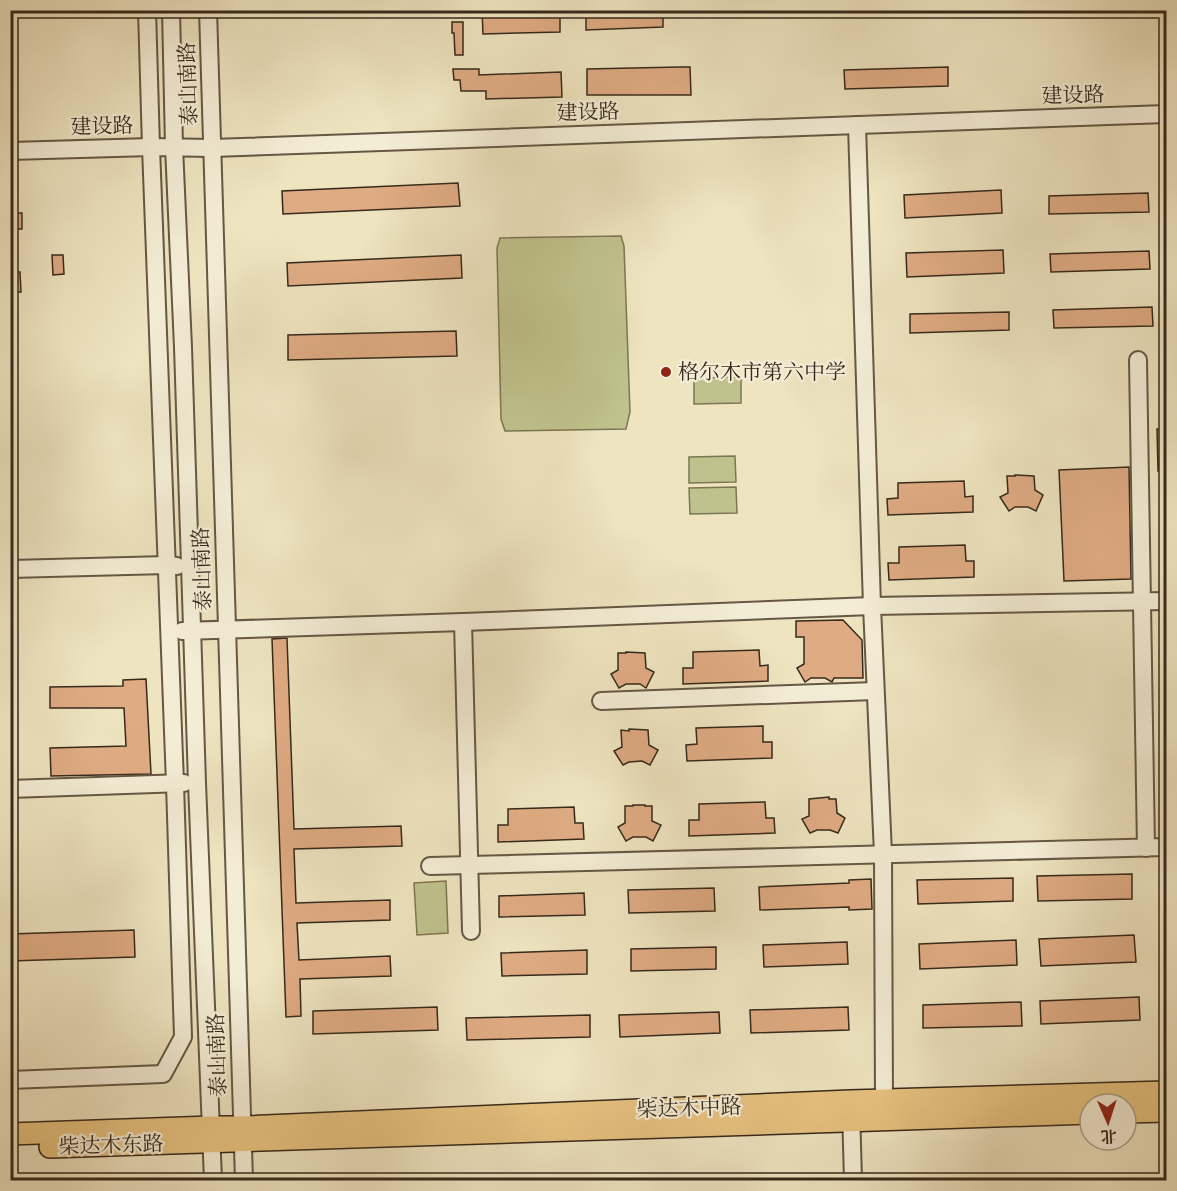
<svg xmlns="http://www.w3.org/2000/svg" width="1177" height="1191" font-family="'IM FELL Great Primer','Noto Serif SC',serif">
<rect width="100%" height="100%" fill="#eee4c0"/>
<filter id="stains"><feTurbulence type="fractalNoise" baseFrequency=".00333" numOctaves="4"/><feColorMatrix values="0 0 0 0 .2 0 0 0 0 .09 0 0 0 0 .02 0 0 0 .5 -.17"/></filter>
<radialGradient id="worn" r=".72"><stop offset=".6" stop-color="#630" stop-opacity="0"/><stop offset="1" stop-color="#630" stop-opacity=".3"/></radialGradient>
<g fill="#c0c28d" stroke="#7c7654" stroke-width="1.5">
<path d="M 621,236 L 624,246 L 630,412 L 626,429 L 505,431 L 501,419 L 497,248 L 500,238 Z"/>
<path d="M 741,377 L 741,403 L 694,404 L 694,378 Z"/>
<path d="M 735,456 L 736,482 L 689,483 L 689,457 Z"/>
<path d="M 736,487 L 737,513 L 690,514 L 689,488 Z"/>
<path d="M 446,881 L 448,933 L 417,935 L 414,883 Z"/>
</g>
<g fill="#dfab83" stroke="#37291b" stroke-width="1.5">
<path d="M 482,10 L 560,10 L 560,32 L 483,34 Z"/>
<path d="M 586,10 L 663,10 L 663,27 L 586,30 Z"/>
<path d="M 452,22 L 463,22 L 463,55 L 455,55 L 454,33 L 452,33 Z"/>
<path d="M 679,67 L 690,67 L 691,95 L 587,95 L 587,69 Z"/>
<path d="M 948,67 L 948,86 L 845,89 L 844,70 Z"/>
<path d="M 453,69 L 479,69 L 479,75 L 561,72 L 562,97 L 486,99 L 486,91 L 461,91 L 460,80 L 454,80 Z"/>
<path d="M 458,183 L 460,206 L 283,214 L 282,191 Z"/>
<path d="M 1001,190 L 1002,213 L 905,218 L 904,195 Z"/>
<path d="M 1148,193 L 1149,212 L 1049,214 L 1049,196 Z"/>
<rect x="10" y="213" width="12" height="16"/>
<path d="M 1003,250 L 1004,273 L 907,277 L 906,253 Z"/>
<path d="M 1149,251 L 1150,269 L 1051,272 L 1050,254 Z"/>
<path d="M 52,255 L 63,255 L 64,274 L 53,275 Z"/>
<path d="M 461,255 L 462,278 L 288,286 L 287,263 Z"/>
<path d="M 10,272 L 20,272 L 21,292 L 10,292 Z"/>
<path d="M 1152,307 L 1153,326 L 1054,328 L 1053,310 Z"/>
<path d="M 1009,312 L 1009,330 L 910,333 L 910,314 Z"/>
<path d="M 456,331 L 457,356 L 288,360 L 288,335 Z"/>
<path d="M 1157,429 L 1167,429 L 1167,471 L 1158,471 Z"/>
<path d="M 1129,467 L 1131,579 L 1064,581 L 1059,470 Z"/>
<path d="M 1015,475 L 1034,476 L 1035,490 L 1043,495 L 1036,511 L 1028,507 L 1015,507 L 1009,511 L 1000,497 L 1008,493 L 1007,476 L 1015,476 Z"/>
<path d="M 964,481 L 965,497 L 973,496 L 973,512 L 888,515 L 887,499 L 898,498 L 898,483 Z"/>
<path d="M 965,545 L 966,561 L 974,561 L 974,577 L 889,580 L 888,563 L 899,563 L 899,547 Z"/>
<path d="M 843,620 L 862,640 L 863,678 L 834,678 L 832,682 L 825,678 L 811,678 L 805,682 L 797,668 L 804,664 L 804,637 L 796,637 L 796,621 Z"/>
<path d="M 287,638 L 294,829 L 401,826 L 402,846 L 294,849 L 296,903 L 390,900 L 390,920 L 297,923 L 299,960 L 390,956 L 391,976 L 300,979 L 301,1016 L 286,1017 L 272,639 Z"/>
<path d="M 759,650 L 760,666 L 768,665 L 768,681 L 683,684 L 683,668 L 693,668 L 693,652 Z"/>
<path d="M 626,652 L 645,653 L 646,668 L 654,672 L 646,688 L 640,684 L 626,684 L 619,688 L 611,674 L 618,670 L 618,653 L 626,653 Z"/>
<path d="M 146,679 L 151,774 L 51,776 L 50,748 L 126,746 L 124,708 L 50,708 L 50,687 L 123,686 L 123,680 Z"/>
<path d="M 763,726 L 763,742 L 772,742 L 772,758 L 687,761 L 686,745 L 697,744 L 696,728 Z"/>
<path d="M 629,729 L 648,730 L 649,745 L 658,750 L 650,765 L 642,761 L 629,762 L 623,765 L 614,751 L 622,747 L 621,730 L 629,731 Z"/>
<path d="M 829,797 L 829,799 L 836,799 L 837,813 L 845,818 L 838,833 L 830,830 L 817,830 L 810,833 L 802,819 L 809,816 L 809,799 Z"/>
<path d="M 765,802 L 766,818 L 774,818 L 775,833 L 689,836 L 689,820 L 699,820 L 699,804 Z"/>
<path d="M 633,805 L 645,805 L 645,806 L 652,806 L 652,821 L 661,825 L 653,841 L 646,837 L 633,837 L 626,841 L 618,827 L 625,823 L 625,806 L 633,806 Z"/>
<path d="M 574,807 L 575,823 L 583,823 L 584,839 L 498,842 L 498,825 L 508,825 L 508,809 Z"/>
<path d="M 1132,874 L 1132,899 L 1038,901 L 1037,876 Z"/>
<path d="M 1013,878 L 1013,901 L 918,904 L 917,880 Z"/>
<path d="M 871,879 L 872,909 L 849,910 L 849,907 L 760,910 L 759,887 L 849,883 L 849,880 Z"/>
<path d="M 714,888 L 715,911 L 629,913 L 628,890 Z"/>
<path d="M 584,893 L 585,915 L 499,917 L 499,896 Z"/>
<path d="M 134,930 L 135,957 L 10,961 L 10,934 Z"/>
<path d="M 1134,935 L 1136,962 L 1041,966 L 1039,939 Z"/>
<path d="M 1016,940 L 1017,965 L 920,969 L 919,944 Z"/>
<path d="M 847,942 L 848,964 L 764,967 L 763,945 Z"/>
<path d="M 716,947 L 716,969 L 631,971 L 631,949 Z"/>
<path d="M 587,950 L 587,974 L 502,976 L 501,953 Z"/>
<path d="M 1139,997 L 1140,1020 L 1041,1024 L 1040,1001 Z"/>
<path d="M 1021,1002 L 1022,1026 L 923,1028 L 923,1005 Z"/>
<path d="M 437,1007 L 438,1030 L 313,1034 L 313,1011 Z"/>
<path d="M 848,1007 L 849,1030 L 751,1033 L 750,1010 Z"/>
<path d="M 719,1012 L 720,1033 L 620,1037 L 619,1015 Z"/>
<path d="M 590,1015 L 590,1037 L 467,1040 L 466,1018 Z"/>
</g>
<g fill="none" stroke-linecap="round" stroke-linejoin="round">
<g stroke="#655844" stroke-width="20">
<g id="minor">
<path d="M 171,10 L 174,147 L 183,347 L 197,783 L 213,1180"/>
<path d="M 208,10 L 244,1180"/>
<path d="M 857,125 L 872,606 L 883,854 L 884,1101"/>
<path d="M 10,151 L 151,147 L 213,148 L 1166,114"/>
<path d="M 1138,360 L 1146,848"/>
<path d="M 10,569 L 167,565 L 177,566"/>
<path d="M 463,622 L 471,931"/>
<path d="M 182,631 L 463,622 L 872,606 L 1166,601"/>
<path d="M 601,701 L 875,691"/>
<path d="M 10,789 L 184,783"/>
<path d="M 430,866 L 1166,847"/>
<path d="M 10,1080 L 163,1074 L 183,1037 L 175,784 L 151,147 L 147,10"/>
<path d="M 851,1109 L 853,1180"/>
</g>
</g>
<g stroke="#37291b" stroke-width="24">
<g id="major">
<path d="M 1126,1112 L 1166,1111"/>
<path d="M 10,1134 L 211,1127 L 242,1127 L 850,1101 L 1166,1092"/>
<path d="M 50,1147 L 1090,1113"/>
</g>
</g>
<use href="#minor" stroke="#f4edd6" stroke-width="16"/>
<use href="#major" stroke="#e7c280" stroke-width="21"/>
</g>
<circle fill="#8f2418" stroke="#f4edd6" stroke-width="2" cx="666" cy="372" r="6"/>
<g text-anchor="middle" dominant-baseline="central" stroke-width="4.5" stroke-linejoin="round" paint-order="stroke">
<g font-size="21" fill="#37291b" stroke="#f4edd6">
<text transform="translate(188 84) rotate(-92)">泰山南路</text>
<text transform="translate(1073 95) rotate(-2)">建设路</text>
<text transform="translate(588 112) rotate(-2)">建设路</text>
<text transform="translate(102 126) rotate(-2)">建设路</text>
<text transform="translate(202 569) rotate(-92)">泰山南路</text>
<text transform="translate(217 1055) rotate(-92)">泰山南路</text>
<text transform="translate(689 1108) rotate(-2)">柴达木中路</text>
<text transform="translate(111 1145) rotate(-2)">柴达木东路</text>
</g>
<g font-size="21" fill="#37291b" stroke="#f4edd6" text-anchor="start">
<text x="678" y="372">格尔木市第六中学</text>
</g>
</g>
<rect width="1177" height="1191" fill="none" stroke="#eee4c0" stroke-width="36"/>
<rect x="12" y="12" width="1153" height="1167" fill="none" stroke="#37291b" stroke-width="3"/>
<rect x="18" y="18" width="1141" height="1155" fill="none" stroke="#37291b" stroke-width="1.5"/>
<g transform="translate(1108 1122) rotate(177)"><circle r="28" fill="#f4edd6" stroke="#a89f8b" stroke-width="1.5"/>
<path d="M0-4.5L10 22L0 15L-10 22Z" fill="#8f2418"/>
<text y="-9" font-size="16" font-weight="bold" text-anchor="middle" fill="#37291b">北</text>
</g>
<rect width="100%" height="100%" filter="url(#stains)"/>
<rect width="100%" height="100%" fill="url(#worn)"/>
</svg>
